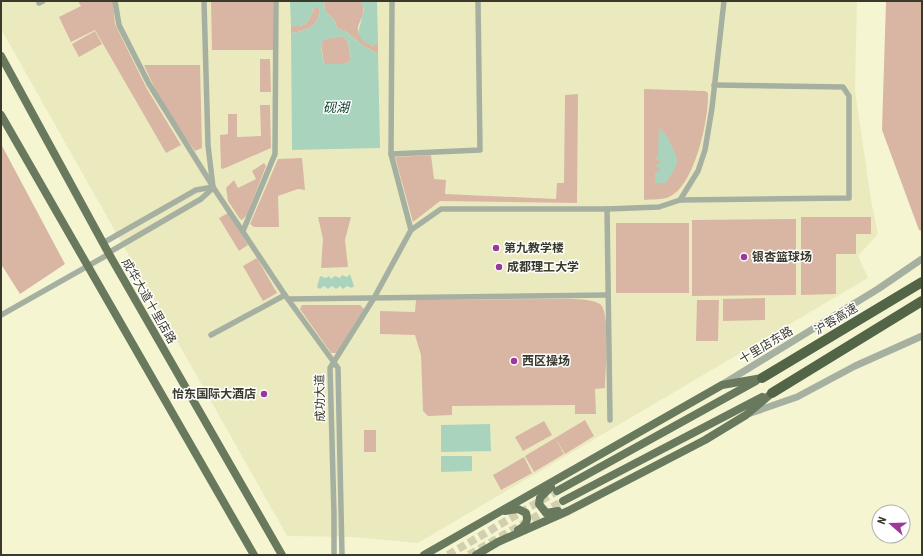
<svg xmlns="http://www.w3.org/2000/svg" width="923" height="556" font-family="'Roboto Condensed','Noto Sans SC',sans-serif">
<rect width="100%" height="100%" fill="#f5f5d2"/>
<path fill="#ebeabf" d="M 1,1 L 857,1 L 855,90 L 871,200 L 878,234 L 858,256 L 868,278 L 418,543 L 352,537 L 287,536 L 1,29 Z"/>
<g fill="#d9b6a3">
<path d="M 78,1 L 113,1 L 115,24 L 147,89 L 181,145 L 166,153 L 95,30 L 71,42 L 59,17 L 81,6 Z"/>
<path d="M 211,1 L 273,1 L 274,50 L 212,50 Z"/>
<path d="M 324,1 L 361,1 C 372,22 341,26 373,46 L 378,42 L 378,54 L 362,45 L 348,33 L 337,28 L 335,21 L 325,11 Z"/>
<path d="M 886,1 L 922,1 L 922,231 L 919,230 L 882,130 Z"/>
<path d="M 315,7 L 319,7 C 321,27 306,31 291,33 L 291,26 C 309,27 308,21 315,7 Z"/>
<path d="M 95,31 L 102,44 L 79,57 L 72,44 Z"/>
<path d="M 343,36 L 348,42 L 351,60 L 345,64 L 324,64 C 321,38 315,40 343,36 Z"/>
<path d="M 260,59 L 270,59 L 271,92 L 260,92 Z"/>
<path d="M 144,65 L 200,65 L 202,148 L 195,151 C 175,124 157,96 144,65 Z"/>
<path d="M 644,89 L 705,91 L 708,93 C 709,118 695,186 669,197 C 663,200 652,199 644,200 Z"/>
<path d="M 578,94 L 577,203 L 440,201 L 413,222 L 395,157 L 431,155 L 434,179 L 446,180 L 445,194 L 556,199 L 557,183 L 564,183 L 565,95 Z"/>
<path d="M 260,105 L 270,105 L 271,148 L 223,169 L 221,168 L 220,135 L 228,134 L 228,114 L 237,114 L 237,137 L 261,136 Z"/>
<path d="M 1,144 L 65,264 L 20,294 L 1,264 Z"/>
<path d="M 302,158 L 305,190 L 298,189 L 278,196 L 279,227 L 254,227 L 250,224 L 278,159 Z"/>
<path d="M 264,163 L 266,166 L 247,215 L 242,220 L 240,219 L 228,201 L 226,188 L 234,180 L 238,188 L 256,179 L 252,171 Z"/>
<path d="M 228,213 L 248,245 L 239,251 L 219,218 Z"/>
<path d="M 318,217 L 351,217 L 345,240 L 348,267 L 321,268 L 323,239 Z"/>
<path d="M 801,217 L 871,217 L 871,234 L 856,234 L 856,254 L 836,254 L 836,294 L 801,295 Z"/>
<path d="M 796,219 L 796,295 L 692,296 L 692,220 Z"/>
<rect x="616" y="223" width="73" height="70"/>
<path d="M 257,258 L 277,293 L 263,301 L 243,266 Z"/>
<path d="M 765,298 L 765,320 L 723,321 L 723,299 Z"/>
<path d="M 545,299 C 559,299 589,297 600,304 C 611,312 605,374 605,388 L 595,389 L 596,414 L 575,414 L 575,405 L 452,406 L 452,415 L 428,416 L 423,411 L 421,355 L 415,335 L 380,334 L 380,311 L 415,312 L 416,300 Z"/>
<path d="M 697,300 L 719,300 L 718,341 L 696,341 Z"/>
<path d="M 302,305 L 360,305 L 364,309 L 337,353 L 331,353 L 300,309 Z"/>
<path d="M 585,420 L 594,436 L 565,454 L 555,438 Z"/>
<path d="M 544,421 L 552,435 L 523,451 L 515,437 Z"/>
<rect x="364" y="430" width="12" height="22"/>
<path d="M 555,438 L 564,454 L 534,472 L 525,456 Z"/>
<path d="M 524,457 L 532,473 L 501,490 L 493,475 Z"/>
</g>
<g fill="#aad3bd" fill-rule="evenodd">
<path d="M 290,1 L 324,1 L 325,11 L 335,21 L 337,28 L 348,33 L 362,45 L 378,54 L 380,148 L 292,150 L 291,33 C 306,31 321,27 319,7 L 315,7 C 308,20 309,28 291,26 ZM 343,36 L 348,42 L 351,60 L 345,64 L 324,64 C 320,38 316,40 343,36 Z"/>
<path d="M 361,1 L 377,1 L 378,42 L 373,46 L 363,41 L 358,33 L 364,10 Z"/>
<path d="M 659,128 C 665,130 679,157 677,163 C 675,170 669,177 666,183 L 655,183 L 655,172 L 660,171 L 660,167 L 656,167 L 656,165 L 659,164 L 659,160 L 656,160 L 656,157 L 658,157 Z"/>
<path d="M 350,274 L 354,286 L 352,288 L 347,286 L 343,289 L 340,286 L 336,289 L 332,286 L 328,289 L 324,286 L 320,289 L 317,287 L 320,276 L 326,278 L 329,276 L 331,279 L 335,276 L 340,278 L 342,275 L 347,277 Z"/>
<path d="M 490,424 L 491,451 L 441,452 L 441,425 Z"/>
<path d="M 441,456 L 472,456 L 472,471 L 441,472 Z"/>
</g>
<g fill="none" stroke-linecap="round" stroke-linejoin="round">
<g stroke="#d0d0b1" stroke-width="8" stroke-dasharray="8 4" stroke-linecap="butt">
<path d="M 448,555 L 557,491"/>
<path d="M 469,555 L 563,501"/>
</g>
<g stroke="#a6b0a1" stroke-width="5.5">
<path d="M 115,1 L 119,25 L 149,84 L 212,185"/>
<path d="M 204,1 L 208,145 L 213,187 L 285,295 L 338,368 L 342,555"/>
<path d="M 392,1 L 391,154 L 411,230"/>
<path d="M 39,3 L 43,1"/>
<path d="M 391,154 L 480,150 L 478,1"/>
<path d="M 680,200 L 849,198 L 849,96 L 843,87 L 714,85"/>
<path d="M 607,209 L 610,420"/>
<path d="M 243,231 L 275,154 L 276,1"/>
<path d="M 103,243 L 196,190 L 213,187"/>
<path d="M 108,253 L 201,199 L 213,188"/>
<path d="M 288,299 L 608,295"/>
<path d="M 1,315 L 109,254"/>
<path d="M 211,335 L 285,295"/>
<path d="M 334,555 L 334,514 L 330,368 L 374,298 L 411,230 L 441,209 L 607,209 L 659,207 L 680,200 L 698,171 L 705,150 L 712,108 L 724,1"/>
</g>
<g stroke="#a6b0a1" stroke-width="7">
<path d="M 723,384 L 878,289 L 922,259"/>
<path d="M 748,414 L 797,397 L 855,366 L 922,336"/>
</g>
<g stroke="#68795e" stroke-width="8">
<path d="M 1,56 L 109,254 L 282,555"/>
<path d="M 1,115 L 254,555"/>
<path d="M 551,487 L 540,498 L 539,504 L 546,513 L 558,511"/>
<path d="M 557,491 L 756,381"/>
<path d="M 563,501 L 762,397"/>
<path d="M 505,511 L 518,509 L 526,513 C 529,522 525,526 518,530"/>
<path d="M 424,555 L 722,385 L 762,378"/>
<path d="M 476,555 L 498,542 L 568,511 L 705,440 L 746,415 L 772,393"/>
</g>
<g stroke="#526546" stroke-width="10">
<path d="M 762,378 L 922,282"/>
<path d="M 772,393 L 922,301"/>
</g>
</g>
<g fill="#9c379c" stroke="#fff" stroke-width="1.5">
<circle cx="496" cy="248" r="4"/>
<circle cx="744" cy="257" r="4"/>
<circle cx="499" cy="267" r="4"/>
<circle cx="514" cy="361" r="4"/>
<circle cx="264" cy="394" r="4"/>
</g>
<g text-anchor="middle" dominant-baseline="central" stroke-width="3" stroke-linejoin="round" paint-order="stroke">
<g font-size="12" font-weight="bold" fill="#3a3a2c" stroke="#fff" text-anchor="start">
<text x="504" y="248">第九教学楼</text>
<text x="752" y="257">银杏篮球场</text>
<text x="507" y="267">成都理工大学</text>
<text x="522" y="361">西区操场</text>
<text x="256" y="394" text-anchor="end">怡东国际大酒店</text>
</g>
<g font-size="12" fill="#3a3a2c" stroke="#fff">
<text transform="translate(149 301) rotate(60)">成华大道十里店路</text>
<text transform="translate(836 319) rotate(-31)">沪蓉高速</text>
<text transform="translate(766 345) rotate(-31)">十里店东路</text>
<text transform="translate(320 398) rotate(-91)">成功大道</text>
</g>
<g font-size="13" font-style="italic" fill="#0d422c" stroke="#fff">
<text x="336" y="107">砚湖</text>
</g>
</g>
<rect width="923" height="556" fill="none" stroke="#3a3a2c" stroke-width="4"/>
<g transform="translate(891 524) rotate(290)"><circle r="19" fill="#ffffff" stroke="#b0b0ab"/>
<path d="M0-3L7 15L0 10L-7 15Z" fill="#9c379c"/>
<text y="-6" font-size="11" font-weight="bold" text-anchor="middle" fill="#3a3a2c">N</text>
</g>
</svg>
